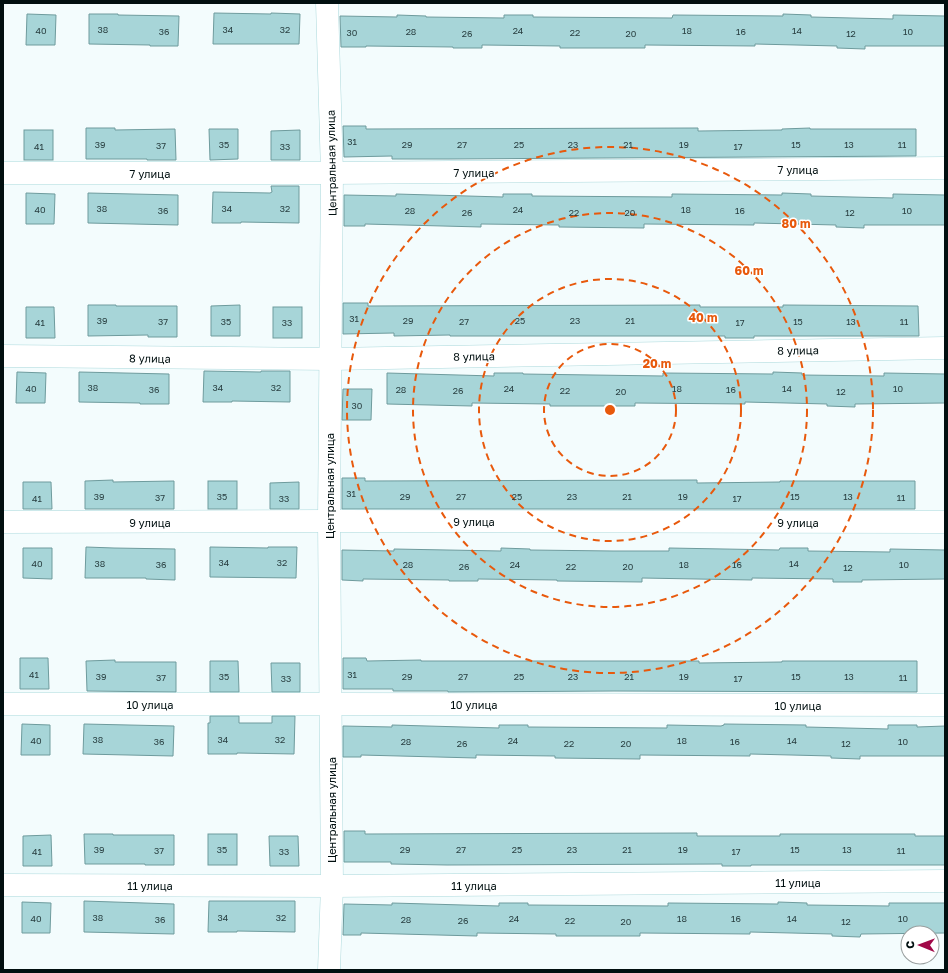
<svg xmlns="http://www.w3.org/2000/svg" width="948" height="973" font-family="'Golos Text',sans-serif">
<rect width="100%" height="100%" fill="#f3fcfd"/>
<g fill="#a7d5d8" stroke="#6e9b9d">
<path d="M 214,13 L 271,14 L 271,13 L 300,14 L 299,44 L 213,44 Z"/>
<path d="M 27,14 L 56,15 L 55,45 L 26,45 Z"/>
<path d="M 89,14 L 118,14 L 118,15 L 179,16 L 178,46 L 150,46 L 150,45 L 89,44 Z"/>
<path d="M 783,14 L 811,15 L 811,17 L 893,19 L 893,15 L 945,16 L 945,46 L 865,46 L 865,49 L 837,48 L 837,46 L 755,44 L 755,46 L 645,45 L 645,48 L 560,48 L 560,46 L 482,45 L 482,48 L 453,48 L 453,47 L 366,46 L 366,47 L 341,47 L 340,16 L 397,17 L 397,15 L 426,16 L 426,17 L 504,18 L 504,15 L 533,15 L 533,17 L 672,18 L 673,15 L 783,16 Z"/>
<path d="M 343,126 L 366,126 L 366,129 L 698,128 L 698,131 L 782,130 L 782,129 L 810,128 L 810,129 L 916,129 L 916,156 L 448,159 L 392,159 L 392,156 L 344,157 Z"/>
<path d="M 86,128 L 115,128 L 115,130 L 175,129 L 176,160 L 147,160 L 147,159 L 86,159 Z"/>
<path d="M 209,129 L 238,129 L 238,159 L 210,160 Z"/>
<rect x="24" y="130" width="29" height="30"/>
<path d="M 300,130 L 300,160 L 271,160 L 271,131 Z"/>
<path d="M 271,186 L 299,186 L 299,223 L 241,222 L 241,223 L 212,223 L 213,192 L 270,193 L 272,192 Z"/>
<path d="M 26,193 L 55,194 L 54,224 L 26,224 Z"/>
<path d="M 88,193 L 178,195 L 178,225 L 88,223 Z"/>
<path d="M 782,193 L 811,194 L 811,196 L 893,198 L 893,194 L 945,195 L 945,225 L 864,225 L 864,228 L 836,227 L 836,225 L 754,223 L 754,225 L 644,224 L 644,228 L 559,227 L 559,225 L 481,224 L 481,227 L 365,224 L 365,226 L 344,226 L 344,195 L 396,196 L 396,194 L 503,197 L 503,194 L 532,194 L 532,196 L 672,197 L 672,194 L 782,195 Z"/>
<path d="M 343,303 L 368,303 L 368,306 L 700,305 L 700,307 L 783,307 L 783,305 L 918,306 L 919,336 L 754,336 L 754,338 L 725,338 L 725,336 L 450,336 L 450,335 L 394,336 L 394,333 L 343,334 Z"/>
<path d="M 88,305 L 116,305 L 116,306 L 177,306 L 177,337 L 148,337 L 148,335 L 88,336 Z"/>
<path d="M 240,305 L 240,336 L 211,336 L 211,306 Z"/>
<path d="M 26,307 L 54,307 L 55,338 L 26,338 Z"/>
<rect x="273" y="307" width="29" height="31"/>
<path d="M 204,371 L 261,372 L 261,371 L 290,371 L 290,402 L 232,401 L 232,402 L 203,402 Z"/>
<path d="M 17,372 L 46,373 L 45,403 L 16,403 Z"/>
<path d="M 79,372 L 169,374 L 169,404 L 140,404 L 140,403 L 79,402 Z"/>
<path d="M 773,372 L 802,373 L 802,375 L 884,376 L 884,373 L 945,374 L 945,403 L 855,404 L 855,407 L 827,406 L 827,404 L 745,402 L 745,404 L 635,403 L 635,406 L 550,406 L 550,404 L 472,403 L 472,406 L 387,404 L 387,373 L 494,376 L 494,373 L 523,373 L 523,374 L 663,376 L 663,373 L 773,374 Z"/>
<path d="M 343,389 L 372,389 L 371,420 L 342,420 Z"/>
<path d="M 342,478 L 365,478 L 365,481 L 697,480 L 697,483 L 780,482 L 780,481 L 915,481 L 915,509 L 342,509 Z"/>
<path d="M 113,480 L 113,482 L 174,481 L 174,509 L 85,509 L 85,481 Z"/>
<rect x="208" y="481" width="29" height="28"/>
<path d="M 23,482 L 51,482 L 52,509 L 23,509 Z"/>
<path d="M 299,482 L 299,509 L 270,509 L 270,483 Z"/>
<path d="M 86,547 L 114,548 L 175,549 L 175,580 L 146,579 L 146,578 L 85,578 Z"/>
<path d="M 210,547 L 268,548 L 268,547 L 297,547 L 296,578 L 210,577 Z"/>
<path d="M 23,548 L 52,548 L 52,579 L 23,578 Z"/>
<path d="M 501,548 L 530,549 L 530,550 L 613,551 L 669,551 L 669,548 L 779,550 L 780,548 L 808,548 L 808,551 L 890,552 L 890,549 L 945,550 L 945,579 L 862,580 L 862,582 L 833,582 L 833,579 L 752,578 L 752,580 L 642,578 L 642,582 L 557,581 L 557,580 L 478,579 L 478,581 L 449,581 L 449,580 L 363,579 L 363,581 L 342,580 L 342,550 L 394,551 L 394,549 L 501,551 Z"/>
<path d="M 20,658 L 48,658 L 49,689 L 20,689 Z"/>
<path d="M 343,658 L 366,658 L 367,661 L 421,660 L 421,661 L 699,661 L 699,663 L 782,662 L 782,661 L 917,661 L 917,692 L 614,691 L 448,692 L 448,691 L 393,691 L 393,689 L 343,689 Z"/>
<path d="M 115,660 L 115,662 L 176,662 L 176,692 L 87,691 L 86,661 Z"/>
<path d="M 210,661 L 238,661 L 239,692 L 210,692 Z"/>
<path d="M 271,663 L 300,663 L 300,692 L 272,692 Z"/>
<path d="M 210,716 L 239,716 L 239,723 L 272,723 L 272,716 L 295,716 L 294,754 L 237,753 L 237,754 L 208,754 L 208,723 L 210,723 Z"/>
<path d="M 22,724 L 50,725 L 50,755 L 21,755 Z"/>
<path d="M 84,724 L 174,726 L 173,756 L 83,754 Z"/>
<path d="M 724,724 L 806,725 L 806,727 L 888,729 L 888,725 L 917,725 L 917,727 L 945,726 L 945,756 L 860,756 L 860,759 L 831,758 L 831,756 L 750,754 L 750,756 L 640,755 L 640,759 L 555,758 L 555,756 L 476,755 L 476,758 L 361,755 L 361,757 L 343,757 L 343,726 L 392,727 L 392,725 L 499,728 L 499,725 L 528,725 L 528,727 L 667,728 L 667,725 L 721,726 L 724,725 Z"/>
<path d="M 344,831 L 365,831 L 365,834 L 697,833 L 697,836 L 780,836 L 780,834 L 915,834 L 915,836 L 945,836 L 945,865 L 751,865 L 751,866 L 722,866 L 722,864 L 447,865 L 391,864 L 391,862 L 344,862 Z"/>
<path d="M 84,834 L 113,834 L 113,835 L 174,835 L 174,865 L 145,865 L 145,864 L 85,864 Z"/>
<rect x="208" y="834" width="29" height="31"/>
<path d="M 51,835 L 52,866 L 23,866 L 23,836 Z"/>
<path d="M 269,836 L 298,836 L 299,866 L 270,866 Z"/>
<path d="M 84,901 L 174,904 L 174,934 L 84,932 Z"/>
<path d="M 209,901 L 295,901 L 295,932 L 237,931 L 237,932 L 208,932 Z"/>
<path d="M 22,902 L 51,903 L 50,933 L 22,933 Z"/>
<path d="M 778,902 L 807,903 L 807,905 L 889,906 L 889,903 L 945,903 L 945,933 L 861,934 L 860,937 L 832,936 L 832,934 L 750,932 L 750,934 L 640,933 L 640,936 L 556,936 L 556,934 L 477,933 L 477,936 L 361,933 L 361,935 L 343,935 L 344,904 L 392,905 L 392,903 L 499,906 L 499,903 L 528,903 L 528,905 L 668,906 L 668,903 L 778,904 Z"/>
</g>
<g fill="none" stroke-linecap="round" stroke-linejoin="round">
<g stroke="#abd9dc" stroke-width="23">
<g id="minor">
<path d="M 327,3 L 332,173 L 329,521 L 332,886 L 329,970"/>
<path d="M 3,173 L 332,173 L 945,168"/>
<path d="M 3,356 L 331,359 L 945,348"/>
<path d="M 3,522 L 329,521 L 945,522"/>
<path d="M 3,704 L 331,704 L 945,705"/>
<path d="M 3,885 L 332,886 L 945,881"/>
</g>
</g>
<use href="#minor" stroke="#fff" stroke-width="22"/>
</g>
<g fill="none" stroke="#e8590c" stroke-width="2" stroke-dasharray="7 5">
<circle cx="610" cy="410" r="66"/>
<circle cx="610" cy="410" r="131"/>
<circle cx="610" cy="410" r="197"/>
<circle cx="610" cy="410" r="263"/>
</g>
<g text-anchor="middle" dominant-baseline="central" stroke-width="3" stroke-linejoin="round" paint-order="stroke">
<g font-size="9" fill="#2a4042">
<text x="103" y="29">38</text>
<text x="228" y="29">34</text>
<text x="285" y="29">32</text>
<text x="41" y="30">40</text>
<text x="518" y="30">24</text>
<text x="687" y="30">18</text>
<text x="797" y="30">14</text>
<text x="164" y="31">36</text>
<text x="411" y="31">28</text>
<text x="741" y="31">16</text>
<text x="908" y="31">10</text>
<text x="352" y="32">30</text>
<text x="575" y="32">22</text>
<text x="467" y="33">26</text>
<text x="631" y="33">20</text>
<text x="851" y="33">12</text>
<text x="352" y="141">31</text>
<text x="100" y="144">39</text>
<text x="224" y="144">35</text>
<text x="407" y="144">29</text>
<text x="462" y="144">27</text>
<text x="519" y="144">25</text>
<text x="573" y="144">23</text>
<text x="628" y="144">21</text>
<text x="684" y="144">19</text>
<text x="796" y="144">15</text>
<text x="849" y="144">13</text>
<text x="902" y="144">11</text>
<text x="161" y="145">37</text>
<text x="39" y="146">41</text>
<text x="285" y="146">33</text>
<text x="738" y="146">17</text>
<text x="102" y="208">38</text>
<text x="227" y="208">34</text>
<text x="285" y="208">32</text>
<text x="40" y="209">40</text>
<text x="518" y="209">24</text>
<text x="686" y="209">18</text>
<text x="163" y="210">36</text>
<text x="410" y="210">28</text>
<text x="740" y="210">16</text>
<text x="907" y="210">10</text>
<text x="467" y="212">26</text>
<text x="574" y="212">22</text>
<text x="630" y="212">20</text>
<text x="850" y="212">12</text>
<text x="354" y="318">31</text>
<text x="102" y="320">39</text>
<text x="408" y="320">29</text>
<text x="520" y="320">25</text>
<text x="575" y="320">23</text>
<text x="630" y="320">21</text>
<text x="163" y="321">37</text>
<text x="226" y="321">35</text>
<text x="464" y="321">27</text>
<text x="798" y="321">15</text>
<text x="851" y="321">13</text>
<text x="904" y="321">11</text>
<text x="40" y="322">41</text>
<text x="287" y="322">33</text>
<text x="740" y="322">17</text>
<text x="93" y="387">38</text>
<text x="218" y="387">34</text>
<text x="276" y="387">32</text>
<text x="31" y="388">40</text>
<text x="509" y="388">24</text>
<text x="677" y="388">18</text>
<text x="787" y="388">14</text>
<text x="898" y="388">10</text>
<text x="154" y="389">36</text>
<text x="401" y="389">28</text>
<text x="731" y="389">16</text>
<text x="458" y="390">26</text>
<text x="565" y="390">22</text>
<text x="621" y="391">20</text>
<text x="841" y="391">12</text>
<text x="357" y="405">30</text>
<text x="351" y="493">31</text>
<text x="99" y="496">39</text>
<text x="222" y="496">35</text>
<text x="405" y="496">29</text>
<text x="461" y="496">27</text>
<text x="517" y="496">25</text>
<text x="572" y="496">23</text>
<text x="627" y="496">21</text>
<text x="683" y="496">19</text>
<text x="795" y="496">15</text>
<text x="848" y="496">13</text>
<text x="160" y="497">37</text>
<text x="901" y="497">11</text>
<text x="37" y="498">41</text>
<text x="284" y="498">33</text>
<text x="737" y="498">17</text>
<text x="224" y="562">34</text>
<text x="282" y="562">32</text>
<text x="37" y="563">40</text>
<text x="100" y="563">38</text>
<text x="794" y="563">14</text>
<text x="161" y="564">36</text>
<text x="408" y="564">28</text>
<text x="515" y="564">24</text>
<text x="684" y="564">18</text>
<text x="737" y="564">16</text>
<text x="904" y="564">10</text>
<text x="464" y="566">26</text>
<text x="571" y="566">22</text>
<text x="628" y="566">20</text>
<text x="848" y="567">12</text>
<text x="34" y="674">41</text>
<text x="352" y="674">31</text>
<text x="101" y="676">39</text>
<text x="224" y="676">35</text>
<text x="407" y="676">29</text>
<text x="463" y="676">27</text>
<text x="519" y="676">25</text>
<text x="573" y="676">23</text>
<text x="629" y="676">21</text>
<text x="684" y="676">19</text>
<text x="796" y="676">15</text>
<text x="849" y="676">13</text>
<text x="161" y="677">37</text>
<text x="903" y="677">11</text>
<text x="286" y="678">33</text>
<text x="738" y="678">17</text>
<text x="98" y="739">38</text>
<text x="223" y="739">34</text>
<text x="280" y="739">32</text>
<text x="36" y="740">40</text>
<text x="513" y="740">24</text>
<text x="682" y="740">18</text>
<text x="792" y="740">14</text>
<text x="159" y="741">36</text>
<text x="406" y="741">28</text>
<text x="735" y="741">16</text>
<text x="903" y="741">10</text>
<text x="462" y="743">26</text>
<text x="569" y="743">22</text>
<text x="626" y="743">20</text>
<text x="846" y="743">12</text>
<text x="99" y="849">39</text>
<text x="222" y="849">35</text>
<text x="405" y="849">29</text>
<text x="461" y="849">27</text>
<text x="517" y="849">25</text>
<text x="572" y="849">23</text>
<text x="627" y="849">21</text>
<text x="683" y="849">19</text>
<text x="795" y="849">15</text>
<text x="847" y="849">13</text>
<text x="159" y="850">37</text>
<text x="901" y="850">11</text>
<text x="37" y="851">41</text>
<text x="284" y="851">33</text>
<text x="736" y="851">17</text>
<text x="98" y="917">38</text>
<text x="223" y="917">34</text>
<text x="281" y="917">32</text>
<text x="36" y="918">40</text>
<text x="514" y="918">24</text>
<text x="682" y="918">18</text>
<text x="736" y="918">16</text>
<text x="792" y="918">14</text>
<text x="903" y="918">10</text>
<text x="160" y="919">36</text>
<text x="406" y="919">28</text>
<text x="463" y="920">26</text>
<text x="570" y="920">22</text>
<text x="626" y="921">20</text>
<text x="846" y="921">12</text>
</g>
<g font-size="11" fill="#010f10" stroke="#fff">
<text transform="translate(331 163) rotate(-91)">Центральная улица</text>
<text x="798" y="169">7 улица</text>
<text x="474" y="172">7 улица</text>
<text x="150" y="173">7 улица</text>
<text transform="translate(798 350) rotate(-1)">8 улица</text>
<text transform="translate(474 356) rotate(-1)">8 улица</text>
<text transform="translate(150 358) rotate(1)">8 улица</text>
<text transform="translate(329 486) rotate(-90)">Центральная улица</text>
<text x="474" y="521">9 улица</text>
<text x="150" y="522">9 улица</text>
<text x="798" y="522">9 улица</text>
<text x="150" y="704">10 улица</text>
<text x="474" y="704">10 улица</text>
<text x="798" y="705">10 улица</text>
<text transform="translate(331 810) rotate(-90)">Центральная улица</text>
<text x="798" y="882">11 улица</text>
<text x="150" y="885">11 улица</text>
<text x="474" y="885">11 улица</text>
</g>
</g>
<circle cx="610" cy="410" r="6" fill="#e8590c" stroke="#fff" stroke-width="2"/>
<g font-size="12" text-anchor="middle" font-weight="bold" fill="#e8590c" stroke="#fff" stroke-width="3" stroke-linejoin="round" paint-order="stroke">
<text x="796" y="228">80 m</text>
<text x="749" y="275">60 m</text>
<text x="703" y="322">40 m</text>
<text x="657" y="368">20 m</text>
</g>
<rect width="948" height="973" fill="none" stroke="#010f10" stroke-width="8"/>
<g transform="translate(920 945) rotate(271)"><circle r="19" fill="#ffffff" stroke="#999f9f"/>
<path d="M0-3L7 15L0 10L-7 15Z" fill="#a10848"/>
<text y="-6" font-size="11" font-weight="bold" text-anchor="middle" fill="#010f10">С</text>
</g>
</svg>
